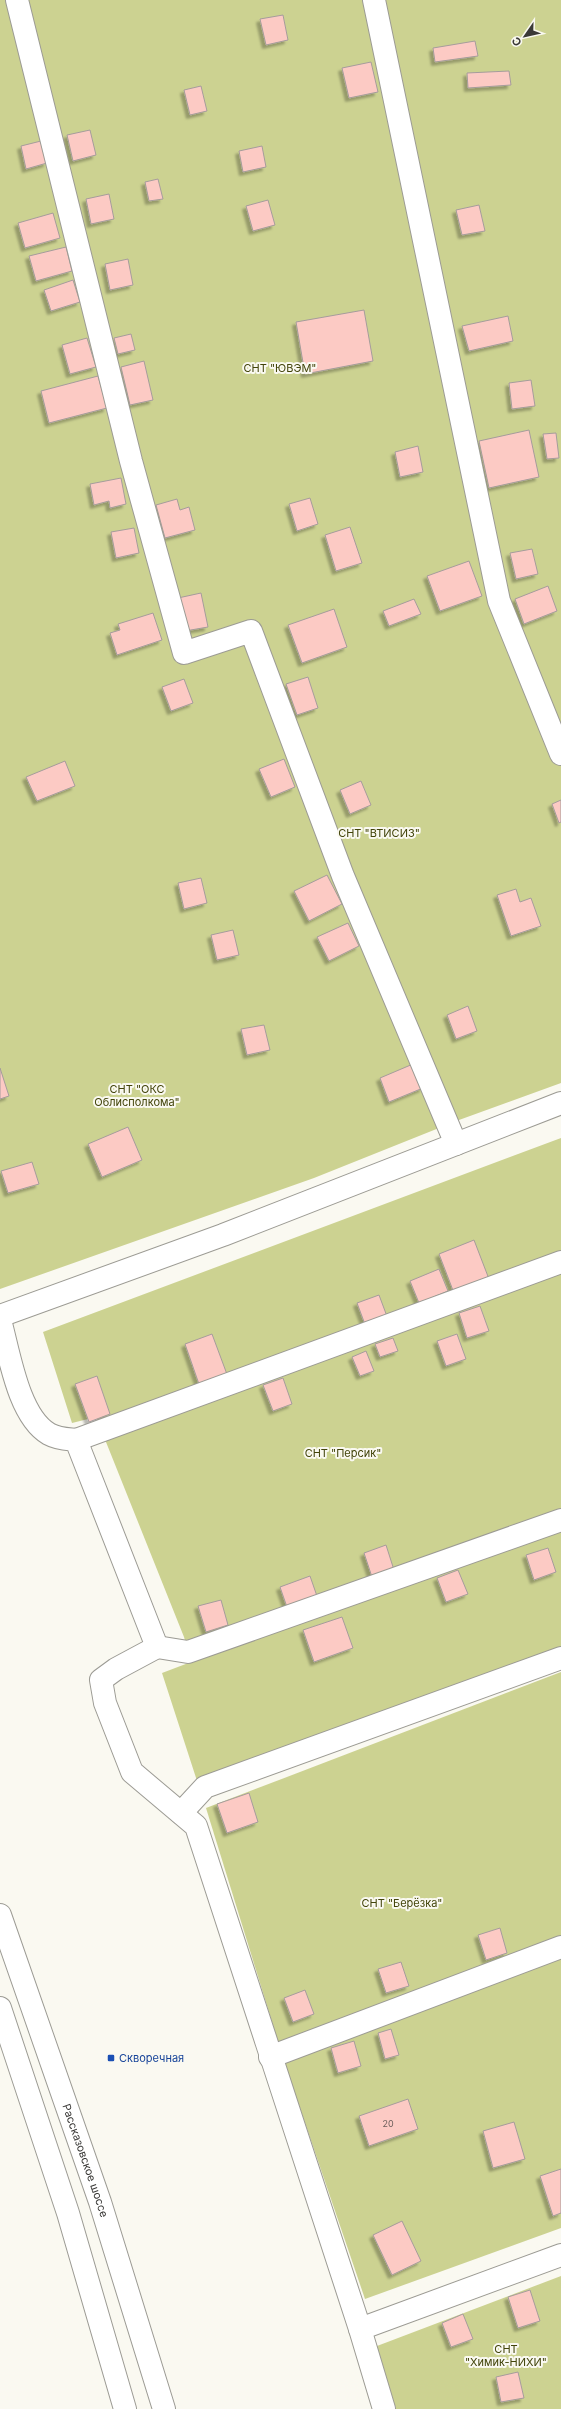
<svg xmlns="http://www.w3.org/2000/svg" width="561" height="2409" font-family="Inter,sans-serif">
<defs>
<filter id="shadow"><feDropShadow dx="-3.5" dy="3.5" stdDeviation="1" flood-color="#0004"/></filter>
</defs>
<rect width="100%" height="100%" fill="#faf9f1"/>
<g fill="#ccd291">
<path d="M 0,0 L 561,0 L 561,1083 L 459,1120 L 314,1178 L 0,1289 Z"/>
<path d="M 561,1138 L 561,1651 L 199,1787 L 162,1673 L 191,1662 L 184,1637 L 96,1417 L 72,1423 L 43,1332 Z"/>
<path d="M 561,1672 L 561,2228 L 365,2299 L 285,2064 L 206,1808 Z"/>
<path d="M 561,2276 L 561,2409 L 396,2409 L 377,2346 Z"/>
</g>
<g fill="#fccac4" stroke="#a59c9b" filter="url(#shadow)">
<path d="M 283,15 L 288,40 L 266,45 L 260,19 Z"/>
<path d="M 475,41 L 478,56 L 435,62 L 433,48 Z"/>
<path d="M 371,62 L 378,92 L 349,98 L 342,68 Z"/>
<path d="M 509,71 L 511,85 L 468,88 L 467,73 Z"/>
<path d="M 201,86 L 207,111 L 190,115 L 184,90 Z"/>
<path d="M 90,130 L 96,155 L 73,161 L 67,135 Z"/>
<path d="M 41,141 L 47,163 L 26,169 L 21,146 Z"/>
<path d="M 262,146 L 266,167 L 243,172 L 239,151 Z"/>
<path d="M 158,179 L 163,199 L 149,201 L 145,182 Z"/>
<path d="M 109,194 L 114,219 L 91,224 L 86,199 Z"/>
<path d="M 268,200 L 275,225 L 253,231 L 246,206 Z"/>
<path d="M 479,205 L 485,231 L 462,235 L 456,210 Z"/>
<path d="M 53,213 L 60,238 L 25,248 L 18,223 Z"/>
<path d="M 66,247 L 72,271 L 36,281 L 29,256 Z"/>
<path d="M 128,259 L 133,285 L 110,290 L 105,264 Z"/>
<path d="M 73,280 L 80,302 L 51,311 L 44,290 Z"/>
<path d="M 364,310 L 373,361 L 305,374 L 296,322 Z"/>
<path d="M 508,316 L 513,341 L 469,351 L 462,326 Z"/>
<path d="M 131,334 L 135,350 L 118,354 L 114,338 Z"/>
<path d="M 87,338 L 96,367 L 70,374 L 62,345 Z"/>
<path d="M 144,361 L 153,400 L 130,405 L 121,367 Z"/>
<path d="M 98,376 L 107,408 L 49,423 L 41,391 Z"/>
<path d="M 531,380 L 535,406 L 512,409 L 509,383 Z"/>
<path d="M 529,430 L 539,477 L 489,488 L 479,441 Z"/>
<path d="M 556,433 L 559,458 L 547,459 L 543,434 Z"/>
<path d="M 418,446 L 423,472 L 400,477 L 395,452 Z"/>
<path d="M 121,478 L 126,504 L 110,508 L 109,501 L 94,505 L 90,484 Z"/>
<path d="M 310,498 L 318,524 L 297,531 L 289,504 Z"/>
<path d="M 177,499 L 180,510 L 189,507 L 195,530 L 165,538 L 156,505 Z"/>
<path d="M 350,527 L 362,563 L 336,571 L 325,535 Z"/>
<path d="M 134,528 L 139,553 L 116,558 L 111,532 Z"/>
<path d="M 532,549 L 538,574 L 516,579 L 510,553 Z"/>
<path d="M 469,561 L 482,596 L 440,611 L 427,576 Z"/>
<path d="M 548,586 L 557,611 L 524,624 L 515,599 Z"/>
<path d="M 201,593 L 208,627 L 185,631 L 178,598 Z"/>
<path d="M 414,599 L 421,614 L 389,626 L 383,611 Z"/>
<path d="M 334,609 L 347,647 L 302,663 L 288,625 Z"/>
<path d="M 153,613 L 162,640 L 117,655 L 110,633 L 120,630 L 118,624 Z"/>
<path d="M 308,677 L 318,708 L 297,715 L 286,684 Z"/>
<path d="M 184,679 L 193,703 L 171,711 L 162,687 Z"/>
<path d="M 284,759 L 295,787 L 271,797 L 259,769 Z"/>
<path d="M 65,761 L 75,786 L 37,801 L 26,777 Z"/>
<path d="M 361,781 L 371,805 L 350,814 L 340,790 Z"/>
<path d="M 561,800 L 561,822 L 559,823 L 552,804 Z"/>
<path d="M 327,875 L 342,904 L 309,921 L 294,891 Z"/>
<path d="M 201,878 L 207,903 L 184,909 L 178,883 Z"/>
<path d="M 516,889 L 520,902 L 531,898 L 541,926 L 511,936 L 497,895 Z"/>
<path d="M 348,923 L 359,946 L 329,961 L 317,937 Z"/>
<path d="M 233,930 L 239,955 L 217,960 L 211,935 Z"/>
<path d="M 468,1006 L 477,1031 L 456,1039 L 447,1015 Z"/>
<path d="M 264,1025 L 270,1050 L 247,1055 L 241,1029 Z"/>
<path d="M 413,1064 L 423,1088 L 389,1102 L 380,1078 Z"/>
<path d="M 0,1068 L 9,1096 L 0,1099 Z"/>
<path d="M 128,1127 L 142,1160 L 102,1177 L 88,1144 Z"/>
<path d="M 32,1162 L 39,1184 L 8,1193 L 1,1171 Z"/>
<path d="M 474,1240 L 489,1279 L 454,1293 L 439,1254 Z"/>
<path d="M 439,1269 L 448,1291 L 419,1303 L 410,1281 Z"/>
<path d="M 379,1295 L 388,1319 L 366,1327 L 357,1303 Z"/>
<path d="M 480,1306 L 489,1331 L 467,1338 L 459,1313 Z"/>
<path d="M 212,1334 L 228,1377 L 200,1387 L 185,1344 Z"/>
<path d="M 457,1334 L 466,1359 L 446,1366 L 437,1341 Z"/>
<path d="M 393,1338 L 398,1351 L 380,1357 L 375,1344 Z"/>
<path d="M 366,1351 L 374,1371 L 360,1376 L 352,1357 Z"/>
<path d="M 97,1376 L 110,1414 L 89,1422 L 75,1384 Z"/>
<path d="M 283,1378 L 292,1404 L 273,1411 L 263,1385 Z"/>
<path d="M 386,1545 L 394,1570 L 372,1577 L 364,1553 Z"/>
<path d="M 548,1548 L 556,1572 L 534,1580 L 526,1555 Z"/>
<path d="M 458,1570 L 468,1594 L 446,1602 L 437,1578 Z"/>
<path d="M 310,1576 L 318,1599 L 288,1610 L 280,1587 Z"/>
<path d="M 221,1600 L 228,1625 L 206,1632 L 198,1606 Z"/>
<path d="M 342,1617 L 353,1648 L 314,1662 L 303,1630 Z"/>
<path d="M 249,1793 L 258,1822 L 227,1833 L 217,1804 Z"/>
<path d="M 500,1928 L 507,1953 L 486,1960 L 478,1935 Z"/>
<path d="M 401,1962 L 409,1986 L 386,1993 L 378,1969 Z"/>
<path d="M 305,1990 L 314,2014 L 293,2022 L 284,1998 Z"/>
<path d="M 391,2029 L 399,2055 L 385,2059 L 378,2033 Z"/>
<path d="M 354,2041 L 361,2066 L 338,2073 L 331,2048 Z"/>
<path d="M 408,2099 L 418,2129 L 369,2146 L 359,2116 Z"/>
<path d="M 514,2122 L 525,2159 L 493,2168 L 483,2131 Z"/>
<path d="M 561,2169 L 561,2213 L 553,2216 L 540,2176 Z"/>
<path d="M 402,2221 L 421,2261 L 392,2275 L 373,2235 Z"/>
<path d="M 530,2290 L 540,2321 L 518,2328 L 508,2297 Z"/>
<path d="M 463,2314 L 473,2339 L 451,2347 L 442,2323 Z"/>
<path d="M 518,2372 L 524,2398 L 501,2402 L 496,2377 Z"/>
</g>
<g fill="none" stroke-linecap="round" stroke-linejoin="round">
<g stroke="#9c9b94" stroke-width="24">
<g id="service">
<path d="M 17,0 L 131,461 L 184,653 L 251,631 L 343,876 L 456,1144"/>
<path d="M 374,0 L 499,601 L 561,754"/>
<path d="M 76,1440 L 561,1262"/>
<path d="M 157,1647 L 188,1652 L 561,1520"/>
</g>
</g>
<g stroke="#9c9b94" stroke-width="24">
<g id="minor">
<path d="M 0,1316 L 223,1235 L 561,1103"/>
<path d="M 0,1320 C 9,1352 18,1416 49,1434 C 58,1439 67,1439 76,1440 L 157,1647 L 116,1669 L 101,1680 L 105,1703 L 132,1772 L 196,1826 L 360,2329 L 384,2409"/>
<path d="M 181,1813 L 205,1787 L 561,1658"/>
<path d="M 270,2057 L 561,1947"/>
<path d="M 360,2329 L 561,2255"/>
</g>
</g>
<g stroke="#9c9b94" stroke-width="24">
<g id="primary">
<path id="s1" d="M 0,1915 L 100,2202 L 164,2409"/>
<path d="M 0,2008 L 68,2213 L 125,2409"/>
</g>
</g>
<use href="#service" stroke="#fff" stroke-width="22"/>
<use href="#minor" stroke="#fff" stroke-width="22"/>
<use href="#primary" stroke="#fff" stroke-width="22"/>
</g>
<rect fill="#1a4fb4" stroke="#faf9f1" stroke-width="1.5" x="107" y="2054" width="8" height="8" rx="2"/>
<g text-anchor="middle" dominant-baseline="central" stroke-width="4" stroke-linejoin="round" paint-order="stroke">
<g font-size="9" fill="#6a5d5a">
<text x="388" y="2123">20</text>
</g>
<g font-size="11" fill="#42440a" stroke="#faf9f1">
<text x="280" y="368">СНТ "ЮВЭМ"</text>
<text x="379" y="833">СНТ "ВТИСИЗ"</text>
<text x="137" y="1089">СНТ "ОКС<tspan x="137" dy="13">Облисполкома"</tspan></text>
<text x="343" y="1453">СНТ "Персик"</text>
<text x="402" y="1903">СНТ "Берёзка"</text>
<text x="506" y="2349">СНТ<tspan x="506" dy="13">"Химик-НИХИ"</tspan></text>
</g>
<g font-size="11" fill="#164399" stroke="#faf9f1" text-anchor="start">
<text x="119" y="2058">Скворечная</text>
</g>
<g font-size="11" fill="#3a3937" stroke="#faf9f1">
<text stroke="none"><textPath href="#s1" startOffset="260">Рассказовское шоссе</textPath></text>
</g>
</g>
<g transform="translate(525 36) rotate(236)" stroke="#faf9f1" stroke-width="3" paint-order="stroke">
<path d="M0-3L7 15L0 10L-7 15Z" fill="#3a3937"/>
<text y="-6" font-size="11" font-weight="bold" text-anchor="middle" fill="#3a3937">С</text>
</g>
</svg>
